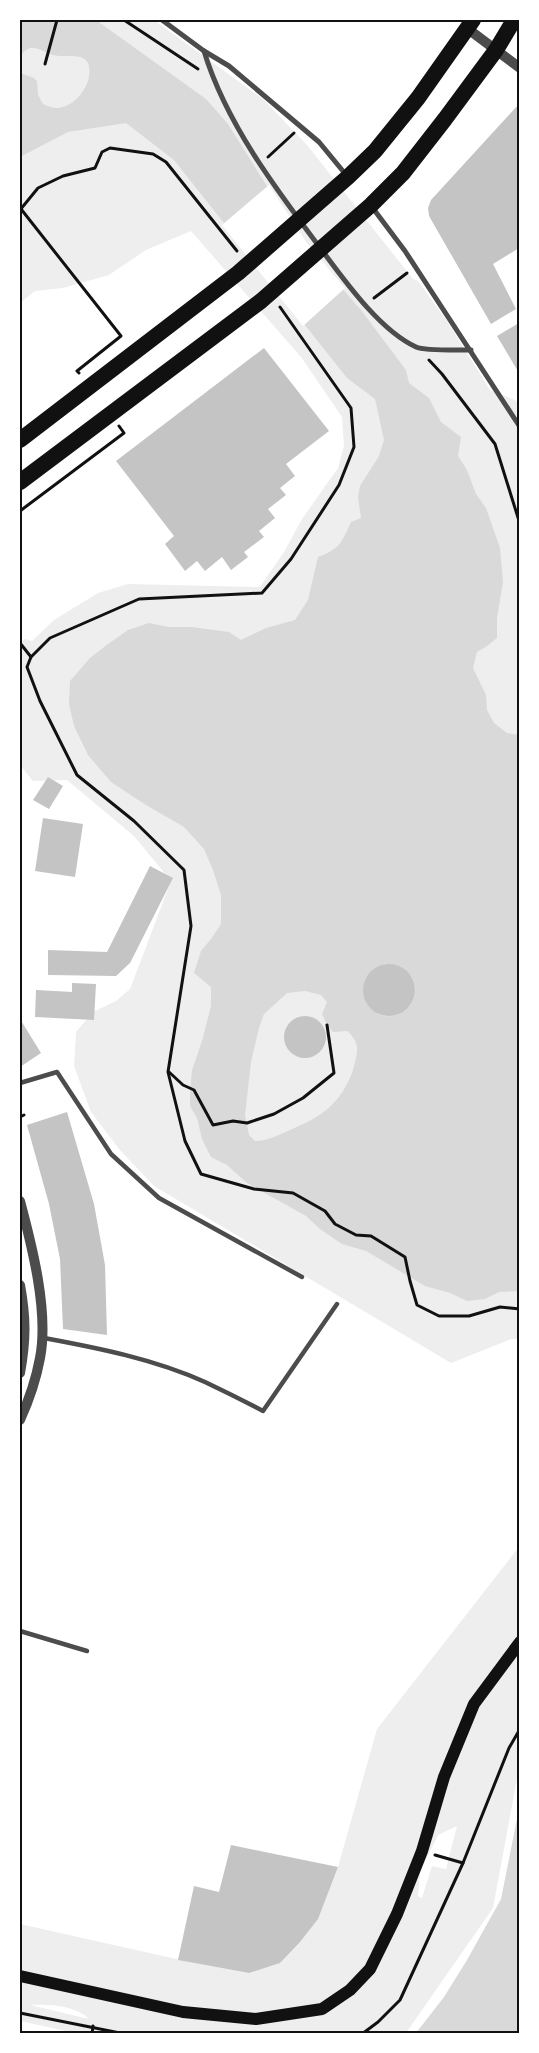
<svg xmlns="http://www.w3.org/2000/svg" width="539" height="2053" font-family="Poppins,sans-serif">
<rect width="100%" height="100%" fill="#fff"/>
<g fill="#eee" fill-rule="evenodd">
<path d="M 20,20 L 154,20 L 263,99 L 307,145 L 413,279 L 418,281 L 447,321 L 490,390 L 515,400 L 519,405 L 519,1339 L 511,1339 L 451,1363 L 154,1186 L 119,1149 L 91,1112 L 74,1066 L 76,1032 L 93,1012 L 116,1001 L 130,989 L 171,881 L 134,836 L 67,780 L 33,781 L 20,765 L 20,642 L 25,639 L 32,641 L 54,620 L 98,593 L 128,584 L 260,587 L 284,552 L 302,519 L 338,468 L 344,446 L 342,417 L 301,357 L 191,231 L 146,250 L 109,275 L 63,288 L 35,291 L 20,303 Z"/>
<path d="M 519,1547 L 519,1768 L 493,1908 L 406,2033 L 80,2034 L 20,2021 L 20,1924 L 194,1963 L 249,1973 L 280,1963 L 318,1918 L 338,1867 L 377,1729 ZM 457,1826 L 446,1869 L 432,1866 L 422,1898 L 418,1896 L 420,1872 L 438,1835 ZM 30,2005 C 49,2004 75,2005 89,2019 Z"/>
</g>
<g fill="#d9d9d9" fill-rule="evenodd">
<path d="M 20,20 L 96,20 L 206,99 L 228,124 L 303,244 L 361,310 L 406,370 L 409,383 L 429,398 L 441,422 L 461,437 L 458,456 L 467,470 L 476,494 L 486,508 L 500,548 L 503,582 L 497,618 L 497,638 L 487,646 L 477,652 L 473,668 L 486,695 L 487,710 L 494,723 L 507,733 L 519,735 L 519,1291 L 499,1292 L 485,1299 L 467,1301 L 450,1293 L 425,1286 L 366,1251 L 342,1244 L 320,1229 L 306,1216 L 247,1183 L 227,1165 L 211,1157 L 202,1139 L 197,1118 L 190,1106 L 190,1092 L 192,1070 L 202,1041 L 211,1006 L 211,987 L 194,973 L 201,951 L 211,939 L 221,924 L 221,895 L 213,870 L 204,849 L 184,827 L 146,805 L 111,782 L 88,755 L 74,726 L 69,704 L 70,681 L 90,658 L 108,644 L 128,630 L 149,623 L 169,627 L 192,627 L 229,632 L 241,640 L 266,628 L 295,620 L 308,600 L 318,557 C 340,549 342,542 351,522 L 361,518 L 358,497 L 360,486 L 379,456 L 384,440 L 375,399 L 347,378 L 174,160 L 126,123 L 68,132 L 20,157 L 20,73 L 34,78 L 37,81 L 38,95 L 43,104 C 48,106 52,108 57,108 C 76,108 95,81 88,63 C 83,52 62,58 53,55 C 47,53 41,49 35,48 C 28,47 23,52 20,57 ZM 386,964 C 404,965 420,978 414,998 C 412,1004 408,1009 403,1012 C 371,1032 342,976 386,964 ZM 305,991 L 321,995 L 327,1002 L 322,1014 L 327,1025 L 333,1032 L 348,1031 C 350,1034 355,1039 356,1043 C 359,1051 355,1062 353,1070 C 341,1104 321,1117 290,1130 C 278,1135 268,1141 255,1141 L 249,1135 L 245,1115 L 251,1062 L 259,1028 L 264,1014 L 287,993 Z"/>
<path d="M 519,1809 L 519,2033 L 416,2033 L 444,1997 L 467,1960 L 501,1899 Z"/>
</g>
<path fill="#fff" d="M 269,185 L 306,242 L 345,288 L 303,326 L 222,225 Z"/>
<g fill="#c4c4c4">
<path d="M 519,104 L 519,248 L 493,264 L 516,309 L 491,324 L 429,216 L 428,208 L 431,200 Z"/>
<path d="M 519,323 L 519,373 L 497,336 Z"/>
<path d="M 264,348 L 329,431 L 286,464 L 295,476 L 280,488 L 286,495 L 268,509 L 275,518 L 259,531 L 264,537 L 244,552 L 248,557 L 231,570 L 222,557 L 205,571 L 197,561 L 185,571 L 165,544 L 174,536 L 116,461 Z"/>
<path d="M 48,777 L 63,786 L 49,809 L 33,800 Z"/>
<path d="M 43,818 L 83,824 L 75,877 L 35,871 Z"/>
<path d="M 150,866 L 173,878 L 130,963 L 116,976 L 48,975 L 48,950 L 107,952 Z"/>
<circle cx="389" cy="990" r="26"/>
<path d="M 72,983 L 96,984 L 94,1020 L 35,1017 L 36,990 L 72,992 Z"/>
<circle cx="305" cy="1037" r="21"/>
<path d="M 20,1019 L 41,1053 L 20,1067 Z"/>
<path d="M 67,1112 L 94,1204 L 105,1265 L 107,1335 L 63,1329 L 60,1259 L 49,1204 L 27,1125 Z"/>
<path d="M 231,1845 L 338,1867 L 318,1919 L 300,1942 L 280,1963 L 249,1973 L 178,1960 L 194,1886 L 219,1892 Z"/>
</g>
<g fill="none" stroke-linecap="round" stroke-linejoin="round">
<g stroke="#111" stroke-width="3">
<path d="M 124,20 L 198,69"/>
<path d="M 45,64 L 57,20"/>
<path d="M 268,157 L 294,133"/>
<path d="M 21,209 L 121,336 L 77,371 L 79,373"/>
<path d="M 20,210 L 38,188 L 63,176 L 95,168 L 102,152 L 110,148 L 153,154 L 166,162 L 237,251"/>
<path d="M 374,298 L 407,273"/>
<path d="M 280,307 L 351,408 L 354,447 L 339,485 L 291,559 L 262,593 L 139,599 L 50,638 L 31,657 L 27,667 L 40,701 L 77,775 L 134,821 L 184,870 L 191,926 L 168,1072 L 185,1141 L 201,1174 L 254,1189 L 293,1193 L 325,1211 L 335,1224 L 356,1235 L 371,1236 L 405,1257 L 410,1281 L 417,1305 L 439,1316 L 469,1316 L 500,1307 L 520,1309"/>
<path d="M 429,360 L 442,374 L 495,444 L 520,524"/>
<path d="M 20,511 L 124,433 L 119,426"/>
<path d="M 20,643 L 31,657"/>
<path d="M 169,1072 L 183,1085 L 194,1090 L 213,1125 L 233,1121 L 247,1123 L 274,1114 L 303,1098 L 334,1073 L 327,1025"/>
<path d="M 20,1117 L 24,1115"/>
<path d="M 463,1863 L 509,1748 L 520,1729"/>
<path d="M 20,2013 L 125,2034"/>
<path d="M 92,2034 L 93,2026"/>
<path d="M 362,2034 L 378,2022 L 400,2000 L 463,1863 L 435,1855"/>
</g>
<g stroke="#4c4c4c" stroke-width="4.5">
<path d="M 20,1083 L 57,1072 L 111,1154 L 159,1198 L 302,1277"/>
<path d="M 44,1338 C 98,1348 154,1359 205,1382 C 224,1391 244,1401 263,1411 L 337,1304"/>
<path d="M 20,1631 L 87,1651"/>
</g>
<g stroke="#4c4c4c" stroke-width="5">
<path d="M 162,20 L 204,51 L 229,66 L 319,142 L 347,176"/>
<path d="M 204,51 C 226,124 278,192 324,253 C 347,284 381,331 416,347 C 425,351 459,350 471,350"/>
<path d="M 372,207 L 405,251 L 520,427"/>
</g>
<g stroke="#4c4c4c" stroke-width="10">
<path d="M 468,29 L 520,68"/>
<path d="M 20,1201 C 32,1246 49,1312 40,1358 C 36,1380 29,1400 20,1420"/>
<path d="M 20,1285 C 26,1318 26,1340 20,1373"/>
</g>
<path stroke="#111" stroke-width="12" d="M 20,1976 L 183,2012 L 256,2019 L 322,2009 L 350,1990 L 370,1969 L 397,1914 L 422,1851 L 444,1777 L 474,1704 L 520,1642"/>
<g stroke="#111" stroke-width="16">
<path d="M 20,440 L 238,273 L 348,177 L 375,151 L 418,98 L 473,20"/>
<path d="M 20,482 L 261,301 L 371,205 L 403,173 L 445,119 L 496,50 L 514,20"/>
</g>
</g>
<rect width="539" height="2053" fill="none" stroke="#ffffff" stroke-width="42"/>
<rect x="21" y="21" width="497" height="2011" fill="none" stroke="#111" stroke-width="2"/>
</svg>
